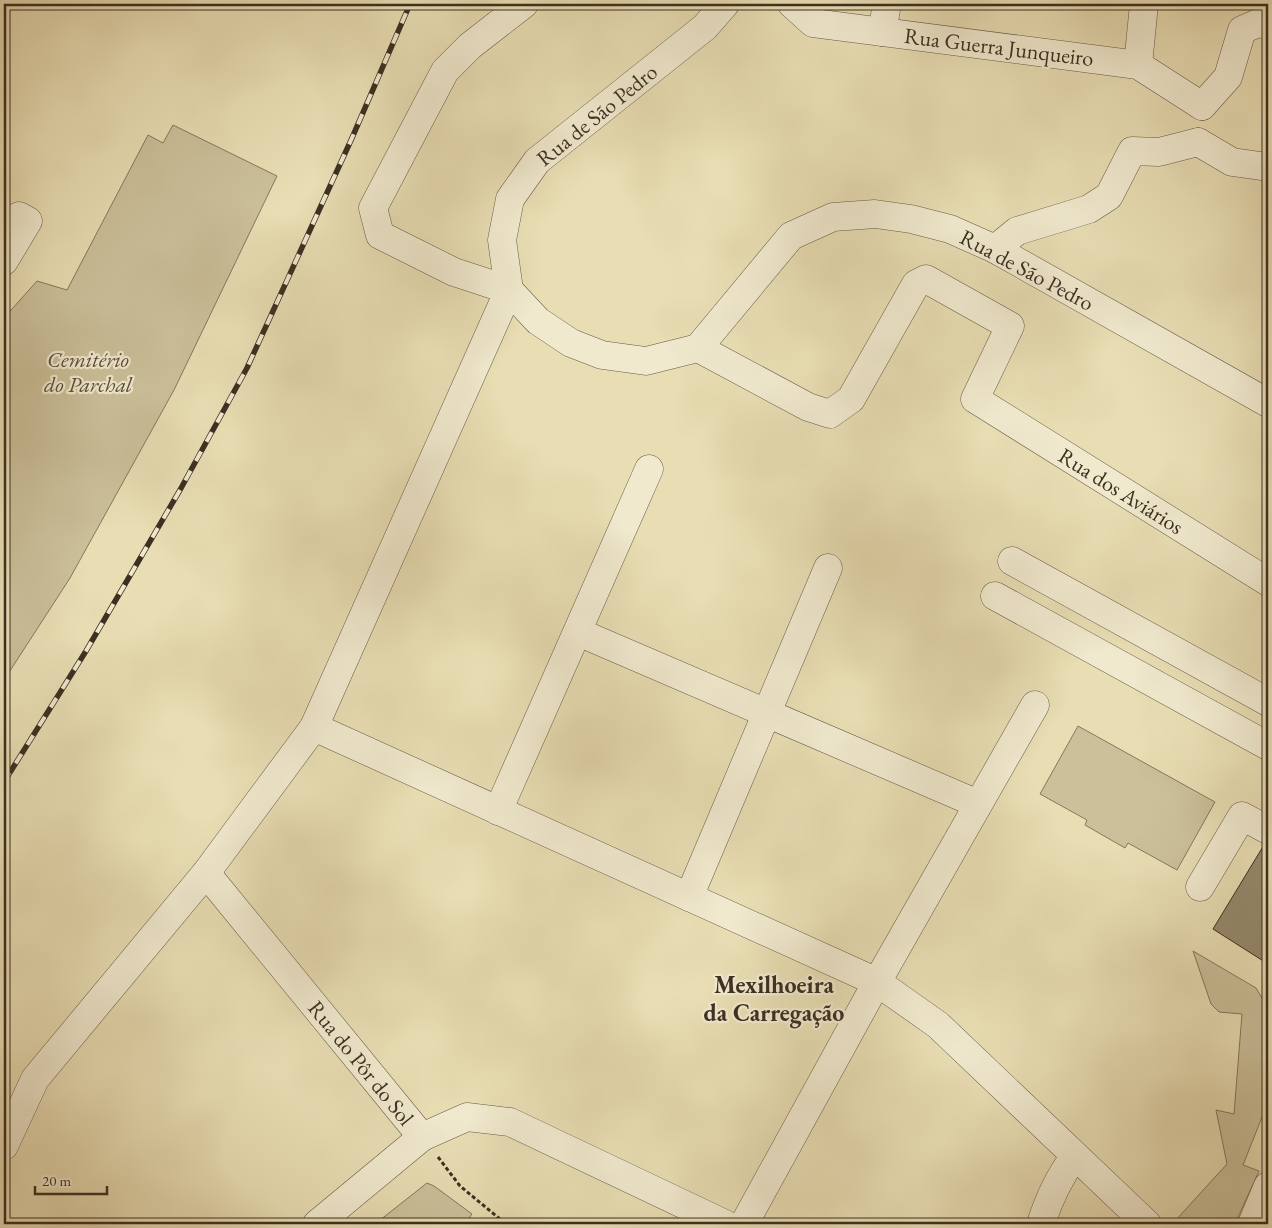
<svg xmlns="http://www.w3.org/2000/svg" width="1272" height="1228" font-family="'EB Garamond',serif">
<rect width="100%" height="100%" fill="#e8ddb3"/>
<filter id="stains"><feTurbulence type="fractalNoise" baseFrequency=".004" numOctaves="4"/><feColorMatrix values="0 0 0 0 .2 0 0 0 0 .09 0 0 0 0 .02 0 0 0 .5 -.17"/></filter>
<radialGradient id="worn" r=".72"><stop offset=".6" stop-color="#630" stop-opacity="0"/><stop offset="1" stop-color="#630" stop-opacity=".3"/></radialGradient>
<g fill="#cbc09a" stroke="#84785e">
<path d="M 173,125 L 277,176 L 174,390 L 70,578 L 4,680 L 4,318 L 37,281 L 67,290 L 148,135 L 163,143 Z"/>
<path d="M 1078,726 L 1215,802 L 1177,870 L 1128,843 L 1125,848 L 1085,825 L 1087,820 L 1040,794 Z"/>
<path d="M 1193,951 L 1256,988 L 1268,1008 L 1268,1102 L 1243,1165 L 1259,1171 L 1235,1224 L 1180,1224 L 1175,1221 L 1227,1164 L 1216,1110 L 1234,1114 L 1242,1014 L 1219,1012 L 1211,1004 Z"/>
<path d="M 427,1183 L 434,1186 L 472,1214 L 465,1224 L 375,1224 Z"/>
</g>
<path fill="#958a6d" stroke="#3c3022" d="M 1267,840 L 1268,841 L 1268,964 L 1213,929 Z"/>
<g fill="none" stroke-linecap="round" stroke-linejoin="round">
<g stroke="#675b46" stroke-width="29">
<g id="minor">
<path d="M 524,4 L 470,46 L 445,71 L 373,208 L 380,235 L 454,272 L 509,290 L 314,727 L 877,982 L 938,1025 L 1147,1224"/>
<path d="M 725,4 L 705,27 L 537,161 L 510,199 L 502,240 L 509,290 L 538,321 L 571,343 L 602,355 L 646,361 L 698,348 L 791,236 L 833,217 L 875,214 L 911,219 L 950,229 L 995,249 L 1268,403"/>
<path d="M 792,4 L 813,23 L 1138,65 L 1202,106"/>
<path d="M 882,32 L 887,4"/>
<path d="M 1138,65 L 1144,4"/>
<path d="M 1202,106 L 1228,77 L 1242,30 L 1258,23 L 1268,25"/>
<path d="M 1198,142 L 1232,162 L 1268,167"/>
<path d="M 4,234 L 19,216 L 28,221 L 4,261"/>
<path d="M 995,249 L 1017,231 L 1089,209 L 1109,196 L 1132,151 L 1159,152 L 1198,142"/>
<path d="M 698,348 L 808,407 L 830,414 L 851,399 L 916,284 L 926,279 L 1010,326 L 975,399 L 1268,582"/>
<path d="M 1012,561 L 1268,702"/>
<path d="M 995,596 L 1268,746"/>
<path d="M 578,632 L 978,804"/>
<path d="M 498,811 L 649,469"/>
<path d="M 206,873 L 422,1137 L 467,1117 L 510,1122 L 725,1224"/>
<path d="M 1200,887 L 1242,816 L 1268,830"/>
<path d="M 689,897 L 828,568"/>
<path d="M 4,1146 L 35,1079 L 206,873 L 314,727"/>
<path d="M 317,1224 L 422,1137"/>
<path d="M 744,1224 L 877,982 L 1035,705"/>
<path d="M 1041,1224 C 1049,1198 1059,1177 1075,1156"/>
<path d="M 1252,1224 L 1268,1186"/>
</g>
</g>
<path stroke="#3c3022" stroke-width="3" stroke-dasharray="4 2.5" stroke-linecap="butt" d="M 438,1157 L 460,1186 L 506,1224"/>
<use href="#minor" stroke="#f0e9ce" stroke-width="28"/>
<g stroke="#3c3022" stroke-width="5.5">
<path id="rail" d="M 4,782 L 86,651 L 180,490 L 247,368 L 352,138 L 410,4"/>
</g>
<use href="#rail" stroke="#f0e9ce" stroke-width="4" stroke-dasharray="11" stroke-linecap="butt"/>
</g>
<g text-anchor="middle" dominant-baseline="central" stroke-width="4.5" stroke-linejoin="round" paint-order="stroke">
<g font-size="22" fill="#3c3022" stroke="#f0e9ce">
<text transform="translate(999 47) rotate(7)">Rua Guerra Junqueiro</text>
<text transform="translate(597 115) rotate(-39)">Rua de São Pedro</text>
<text transform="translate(1027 270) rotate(28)">Rua de São Pedro</text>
<text transform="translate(1121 491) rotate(32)">Rua dos Aviários</text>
<text transform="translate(361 1063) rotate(51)">Rua do Pôr do Sol</text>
</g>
<g font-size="22" font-style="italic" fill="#594d3a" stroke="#f0e9ce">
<text x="88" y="359">Cemitério<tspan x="88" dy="25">do Parchal</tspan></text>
</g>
<g font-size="24" font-weight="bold" fill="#3c3022" stroke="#f0e9ce">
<text x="774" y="984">Mexilhoeira<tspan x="774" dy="28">da Carregação</tspan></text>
</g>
</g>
<rect width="1272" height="1228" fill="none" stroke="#e8ddb3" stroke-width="20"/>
<rect x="5" y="5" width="1262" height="1218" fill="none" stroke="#3c3022" stroke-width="2.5"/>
<rect x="10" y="10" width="1252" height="1208" fill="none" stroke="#3c3022"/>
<path d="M35 1186v8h72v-8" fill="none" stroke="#3c3022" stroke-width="2.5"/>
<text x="42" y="1186" font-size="15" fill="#3c3022" stroke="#f0e9ce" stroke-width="4" paint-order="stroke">20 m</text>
<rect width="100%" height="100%" filter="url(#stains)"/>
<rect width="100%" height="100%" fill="url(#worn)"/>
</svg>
